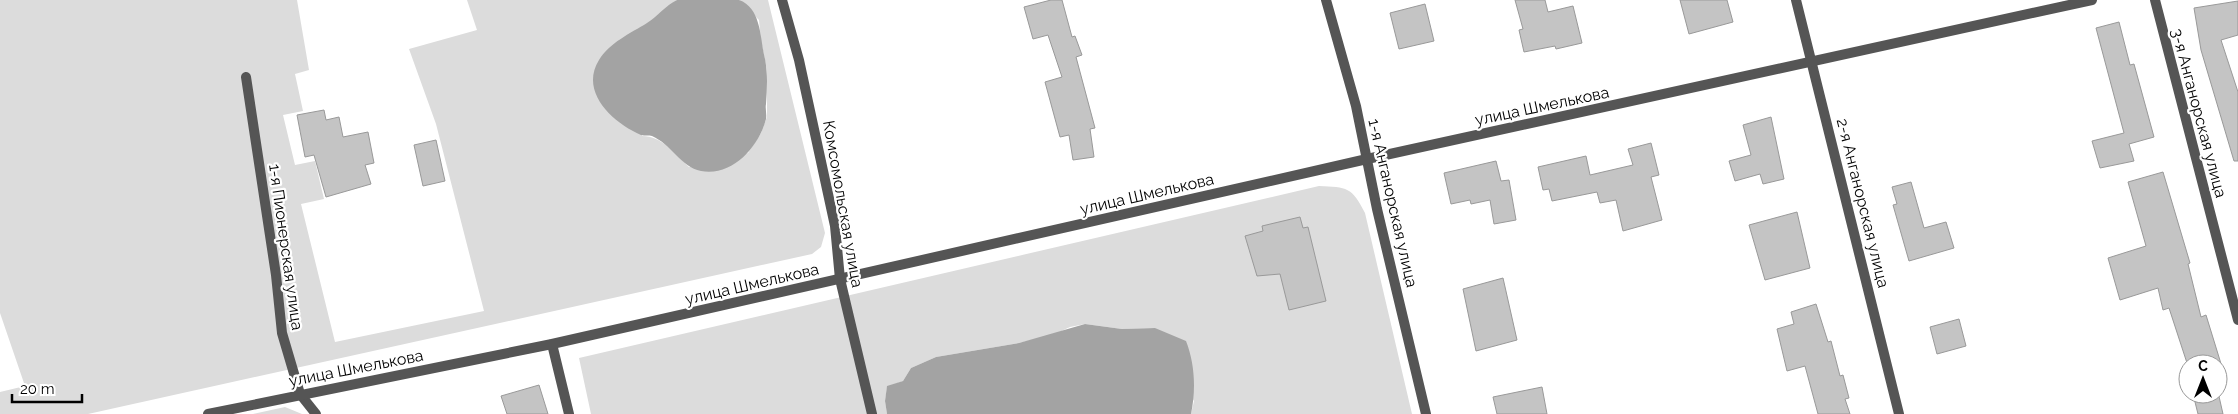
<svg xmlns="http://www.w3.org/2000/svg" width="2238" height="414" font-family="Raleway,sans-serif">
<rect width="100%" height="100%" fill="#fff"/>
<g fill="#dcdcdc">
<path d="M 0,0 L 297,0 L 309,70 L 295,74 L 303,111 L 283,115 L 295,165 L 315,161 L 324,199 L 301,204 L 335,342 L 484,311 L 436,124 L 409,49 L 477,30 L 467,0 L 677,0 L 651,21 L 642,136 C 662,136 676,154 689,167 L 748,153 L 761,133 L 767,117 L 767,70 L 761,41 L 759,20 L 739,0 L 768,0 L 825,233 L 821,247 L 812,254 L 88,414 L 0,414 L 0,392 L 25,386 L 0,313 Z"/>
<path d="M 1319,186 C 1347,187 1352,187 1365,213 L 1412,414 L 1191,414 L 1194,401 L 1155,328 L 1122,329 L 1085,324 L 1070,327 L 1053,335 L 1019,343 L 936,357 L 911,368 L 903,381 L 887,387 L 885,401 L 887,414 L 591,414 L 579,358 Z"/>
<path d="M 285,407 L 302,414 L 253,414 Z"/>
</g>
<g fill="#a3a3a3">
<path d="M 677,0 L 739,0 C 762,8 760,40 765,59 C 768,74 767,89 766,104 C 765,109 767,114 766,119 C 759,147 732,177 701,171 C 681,167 671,144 652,136 C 649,135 645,136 641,135 C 613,123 579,92 599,60 C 609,43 631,33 647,23 C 658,16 666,5 677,0 Z"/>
<path d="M 1085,324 L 1122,329 L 1155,328 L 1186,341 C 1195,364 1196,390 1191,414 L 887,414 L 885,401 L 887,386 L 903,381 L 911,368 L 936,357 L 1019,343 Z"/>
</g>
<g fill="#c4c4c4" stroke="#999">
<path d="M 1051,0 L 1062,0 L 1072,37 L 1075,36 L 1082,55 L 1076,57 L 1095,128 L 1090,129 L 1094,157 L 1073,160 L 1069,135 L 1060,137 L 1045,82 L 1062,77 L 1048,35 L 1033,39 L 1024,7 Z"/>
<path d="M 1515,0 L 1545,0 L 1548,12 L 1573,6 L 1582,43 L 1556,49 L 1555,46 L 1524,52 L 1519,30 L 1523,29 Z"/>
<path d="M 1680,0 L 1727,0 L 1733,22 L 1689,34 Z"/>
<path d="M 2238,1 L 2238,35 L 2221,40 L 2238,92 L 2238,161 L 2234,161 L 2201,50 L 2194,8 Z"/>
<path d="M 1425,4 L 1434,41 L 1399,49 L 1390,13 Z"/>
<path d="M 2119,22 L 2130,65 L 2134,64 L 2154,137 L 2129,144 L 2134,161 L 2100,168 L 2092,141 L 2124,133 L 2096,28 Z"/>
<path d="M 324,110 L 326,120 L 339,117 L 343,137 L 368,132 L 374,163 L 365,165 L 371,184 L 326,197 L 314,155 L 305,157 L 297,115 Z"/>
<path d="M 1771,117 L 1784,179 L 1763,184 L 1760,174 L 1735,181 L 1729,161 L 1751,155 L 1743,125 Z"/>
<path d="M 436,140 L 445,181 L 423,186 L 414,145 Z"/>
<path d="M 1651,143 L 1659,175 L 1651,177 L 1662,220 L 1623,231 L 1616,200 L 1600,203 L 1597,192 L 1552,201 L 1549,189 L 1543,190 L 1538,167 L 1586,156 L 1590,175 L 1633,165 L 1628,149 Z"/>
<path d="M 1496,161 L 1501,181 L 1509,180 L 1516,220 L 1494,224 L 1490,200 L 1471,204 L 1470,200 L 1451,204 L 1444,173 Z"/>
<path d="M 2163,172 L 2190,263 L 2188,264 L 2201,317 L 2206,315 L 2222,367 L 2218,368 L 2218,364 L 2188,364 L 2188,375 L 2185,364 L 2187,363 L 2169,308 L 2163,310 L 2158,288 L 2120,300 L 2108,258 L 2146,246 L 2128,182 Z"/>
<path d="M 1911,182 L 1924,228 L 1946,222 L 1954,248 L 1909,261 L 1893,205 L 1897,204 L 1892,187 Z"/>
<path d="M 1797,212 L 1810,268 L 1765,280 L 1749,225 Z"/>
<path d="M 1300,217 L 1303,228 L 1308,227 L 1326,301 L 1289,310 L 1280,274 L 1257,276 L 1245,236 L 1263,231 L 1262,226 Z"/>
<path d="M 1503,278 L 1517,340 L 1476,351 L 1463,289 Z"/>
<path d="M 1816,304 L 1828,342 L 1831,341 L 1840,376 L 1843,375 L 1849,398 L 1845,399 L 1850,414 L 1818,414 L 1805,366 L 1787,371 L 1777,329 L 1794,324 L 1791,312 Z"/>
<path d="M 1959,319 L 1966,346 L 1937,354 L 1930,327 Z"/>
<path d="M 539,385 L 548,414 L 507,414 L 501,396 Z"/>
<path d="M 1542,387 L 1547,414 L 1497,414 L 1493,397 Z"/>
<path d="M 2218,392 L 2223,414 L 2198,414 L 2193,394 L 2218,394 Z"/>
</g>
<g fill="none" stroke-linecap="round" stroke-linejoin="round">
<g stroke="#555" stroke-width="10">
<path d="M 782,0 L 799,60 L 835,226 L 840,279 L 872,414"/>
<path d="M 1326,0 L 1356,106 L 1377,209 L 1426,414"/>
<path d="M 1796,0 L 1899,414"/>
<path d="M 2155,0 L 2238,320"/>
<path d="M 246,77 L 276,275 L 282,333 L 300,394 L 316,414"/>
<path d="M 552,344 L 569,414"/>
<path d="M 208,414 L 552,344 L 1367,159 L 2092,0"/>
</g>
</g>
<g text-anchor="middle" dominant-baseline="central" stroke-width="4.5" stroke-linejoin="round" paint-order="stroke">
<g font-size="16" fill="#000" stroke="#fff">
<text transform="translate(1542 106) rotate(-12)">улица Шмелькова</text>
<text transform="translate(2199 113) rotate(75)">3-я Анганорская улица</text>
<text transform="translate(1147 194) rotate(-13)">улица Шмелькова</text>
<text transform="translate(1393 203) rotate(77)">1-я Анганорская улица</text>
<text transform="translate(1863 203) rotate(76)">2-я Анганорская улица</text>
<text transform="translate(843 204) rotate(80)">Комсомольская улица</text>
<text transform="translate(286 247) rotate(82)">1-я Пионерская улица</text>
<text transform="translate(752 284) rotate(-13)">улица Шмелькова</text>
<text transform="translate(356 368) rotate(-11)">улица Шмелькова</text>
</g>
</g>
<g transform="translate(2203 379)"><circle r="24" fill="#ffffff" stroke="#999999"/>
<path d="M0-4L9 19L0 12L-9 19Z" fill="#000000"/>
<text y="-8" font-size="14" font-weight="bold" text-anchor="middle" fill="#000000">С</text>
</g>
<path d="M12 394v8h70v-8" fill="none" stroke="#000000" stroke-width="2.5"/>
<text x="20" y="394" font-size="15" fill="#000000" stroke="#ffffff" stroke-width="4" paint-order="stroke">20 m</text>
</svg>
